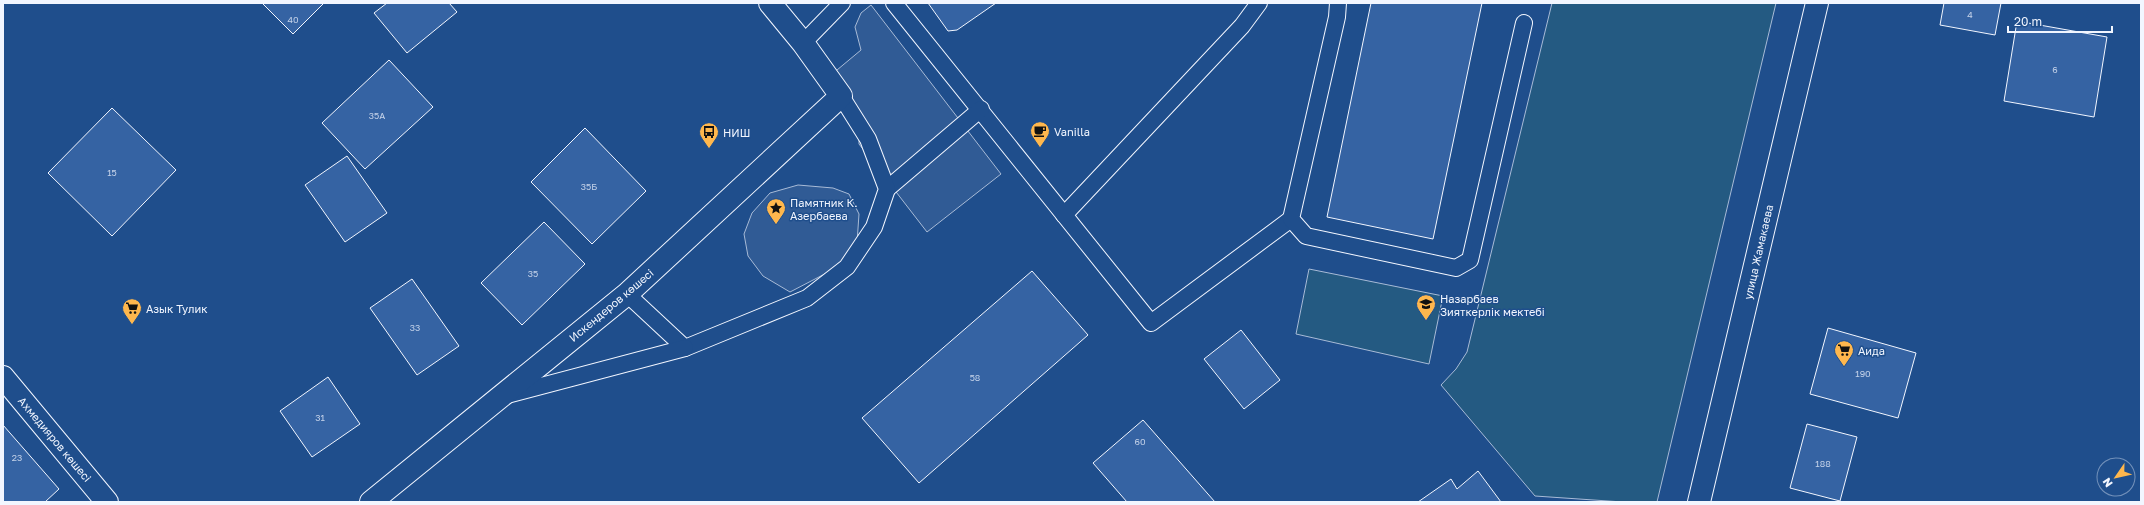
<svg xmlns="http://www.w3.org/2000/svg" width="2144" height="505" font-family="'Golos Text',sans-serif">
<rect width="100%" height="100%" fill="#1f4e8c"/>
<g fill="#245a82" stroke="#a8bbd7">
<path d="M 1552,3 L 1776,3 L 1657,502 L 1623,502 L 1535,496 L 1441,385 L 1456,369 L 1467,352 Z"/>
<path d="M 1309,269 L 1443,296 L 1429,364 L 1296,334 Z"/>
</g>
<g fill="#305b95" stroke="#a8bbd7">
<path d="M 871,5 L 1001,174 L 927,232 L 859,144 L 859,113 L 831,75 L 861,50 L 855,27 L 861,13 Z"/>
<path d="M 798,185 L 833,188 L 849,194 L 859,214 L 857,243 L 840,266 L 790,292 L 763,276 L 748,256 L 744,234 L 752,213 L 770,193 Z"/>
</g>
<g fill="#3563a3" stroke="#f2f6ff">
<path d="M 262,3 L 324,3 L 293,34 Z"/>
<path d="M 387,3 L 449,3 L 457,12 L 407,53 L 374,13 Z"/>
<path d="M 928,3 L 996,3 L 957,30 L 948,31 Z"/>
<path d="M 1371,3 L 1482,3 L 1433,239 L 1327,217 Z"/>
<path d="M 1944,3 L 2001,3 L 1995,35 L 1940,25 Z"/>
<path d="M 2017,21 L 2107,37 L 2094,117 L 2004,101 Z"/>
<path d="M 389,60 L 433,107 L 365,169 L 322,123 Z"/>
<path d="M 112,108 L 176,170 L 112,236 L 48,173 Z"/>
<path d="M 585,128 L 646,191 L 592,244 L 531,182 Z"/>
<path d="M 347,156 L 387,213 L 345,242 L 305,185 Z"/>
<path d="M 544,222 L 585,264 L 522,325 L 481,283 Z"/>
<path d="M 1032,271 L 1088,335 L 919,483 L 862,418 Z"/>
<path d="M 412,279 L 459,346 L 417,375 L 370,308 Z"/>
<path d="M 1828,328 L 1916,353 L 1898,418 L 1810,394 Z"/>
<path d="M 1241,330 L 1280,380 L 1244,409 L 1204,359 Z"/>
<path d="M 328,377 L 360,424 L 312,457 L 280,411 Z"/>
<path d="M 1143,420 L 1215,502 L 1127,502 L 1093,463 Z"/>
<path d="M 1807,424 L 1857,437 L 1840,501 L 1790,488 Z"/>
<path d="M 3,425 L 59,489 L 45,502 L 3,502 Z"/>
<path d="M 1478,471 L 1501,502 L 1418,502 L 1451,479 L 1457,489 Z"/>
</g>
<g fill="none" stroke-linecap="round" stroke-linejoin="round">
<g stroke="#f2f6ff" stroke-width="18">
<g id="service">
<path d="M 894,3 L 1151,323 L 1291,219"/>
<path d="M 1338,3 L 1337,17 L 1291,219 L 1306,236 L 1456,268 L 1470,260 L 1524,23"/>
<path d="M 803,43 L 842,3"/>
<path d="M 887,189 L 981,109"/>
<path d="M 1064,215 L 1242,26 L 1259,3"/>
<path d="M 627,294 L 685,348 L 807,298 L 847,267 L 874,227 L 887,189 L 868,139 L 841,96"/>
<path d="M 507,395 L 685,348"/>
</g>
</g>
<g stroke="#f2f6ff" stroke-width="24">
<path id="minor" d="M 3,377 L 107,502"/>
</g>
<g stroke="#f2f6ff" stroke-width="24">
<g id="tertiary">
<path d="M 371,502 L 627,294 L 841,96 L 803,43 L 770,3"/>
<path d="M 1699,502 L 1817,3"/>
</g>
</g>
<use href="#service" stroke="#1f4e8c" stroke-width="16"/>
<use href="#minor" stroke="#1f4e8c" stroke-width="22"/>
<use href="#tertiary" stroke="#1f4e8c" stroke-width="22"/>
</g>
<defs>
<g id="cafe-pin" transform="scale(1)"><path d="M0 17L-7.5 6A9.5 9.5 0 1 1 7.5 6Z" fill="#ffb74d" stroke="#1f4e8c"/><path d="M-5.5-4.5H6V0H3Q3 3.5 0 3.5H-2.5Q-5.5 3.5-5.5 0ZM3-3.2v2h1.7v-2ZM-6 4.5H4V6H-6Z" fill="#111"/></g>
<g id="bus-pin" transform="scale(1)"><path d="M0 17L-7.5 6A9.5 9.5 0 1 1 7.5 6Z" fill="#ffb74d" stroke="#1f4e8c"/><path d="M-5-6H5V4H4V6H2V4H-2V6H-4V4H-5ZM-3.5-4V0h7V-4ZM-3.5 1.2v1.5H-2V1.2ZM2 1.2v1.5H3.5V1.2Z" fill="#111"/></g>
<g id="sight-pin" transform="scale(1)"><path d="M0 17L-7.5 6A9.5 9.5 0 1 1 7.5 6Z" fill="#ffb74d" stroke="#1f4e8c"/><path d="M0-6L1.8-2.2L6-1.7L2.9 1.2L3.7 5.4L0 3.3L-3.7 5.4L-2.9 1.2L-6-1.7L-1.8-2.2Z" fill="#111"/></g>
<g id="school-pin" transform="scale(1)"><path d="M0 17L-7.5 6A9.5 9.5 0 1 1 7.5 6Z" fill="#ffb74d" stroke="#1f4e8c"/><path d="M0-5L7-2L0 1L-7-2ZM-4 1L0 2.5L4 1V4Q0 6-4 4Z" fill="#111"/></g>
<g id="supermarket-pin" transform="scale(1)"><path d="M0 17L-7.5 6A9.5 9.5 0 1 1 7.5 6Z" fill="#ffb74d" stroke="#1f4e8c"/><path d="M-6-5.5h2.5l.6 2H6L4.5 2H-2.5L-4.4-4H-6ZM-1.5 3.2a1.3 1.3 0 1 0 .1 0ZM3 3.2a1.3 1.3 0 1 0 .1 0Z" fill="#111"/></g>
</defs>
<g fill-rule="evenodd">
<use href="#cafe-pin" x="1040" y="131"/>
<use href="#bus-pin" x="709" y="132"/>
<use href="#sight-pin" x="776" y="208"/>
<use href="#school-pin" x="1426" y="304"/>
<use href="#supermarket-pin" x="132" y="308"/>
<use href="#supermarket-pin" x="1844" y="350"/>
</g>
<g text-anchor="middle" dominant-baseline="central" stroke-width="3" stroke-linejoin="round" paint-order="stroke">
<g font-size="9" fill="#c3d1e8">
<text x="1970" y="14">4</text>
<text x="293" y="19">40</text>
<text x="2055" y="69">6</text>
<text x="377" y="115">35А</text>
<text x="112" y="172">15</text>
<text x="589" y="186">35Б</text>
<text x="533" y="273">35</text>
<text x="415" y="327">33</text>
<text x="1863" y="373">190</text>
<text x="975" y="377">58</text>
<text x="320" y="417">31</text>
<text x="1140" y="441">60</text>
<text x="17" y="457">23</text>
<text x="1823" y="463">188</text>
</g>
<g font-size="11" fill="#f2f6ff" stroke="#1f4e8c" text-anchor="start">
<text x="1054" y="131">Vanilla</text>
<text x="723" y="132">НИШ</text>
<text x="790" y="202">Памятник К.<tspan x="790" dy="13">Азербаева</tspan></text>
<text x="1440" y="298">Назарбаев<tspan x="1440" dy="13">Зияткерлік мектебі</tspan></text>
<text x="146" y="308">Азык Тулик</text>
<text x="1858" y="350">Аида</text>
</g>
<g font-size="11" fill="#f2f6ff" stroke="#1f4e8c">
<text transform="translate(1758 252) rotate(-77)">улица Жамакаева</text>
<text transform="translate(611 305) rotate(-40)">Искендеров көшесі</text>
<text transform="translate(55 439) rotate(50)">Ахмедияров көшесі</text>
</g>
</g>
<rect width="2144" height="505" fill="none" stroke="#f2f6ff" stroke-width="8"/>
<g transform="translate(2116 477) rotate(236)"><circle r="19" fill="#1f4e8c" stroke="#7391ba"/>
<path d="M0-3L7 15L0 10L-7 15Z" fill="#ffb74d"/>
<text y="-6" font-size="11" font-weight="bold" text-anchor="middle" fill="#f2f6ff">N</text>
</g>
<path d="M2008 26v6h104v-6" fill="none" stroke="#f2f6ff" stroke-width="2"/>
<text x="2014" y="26" font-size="12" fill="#f2f6ff" stroke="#1f4e8c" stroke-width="3" paint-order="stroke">20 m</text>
</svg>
